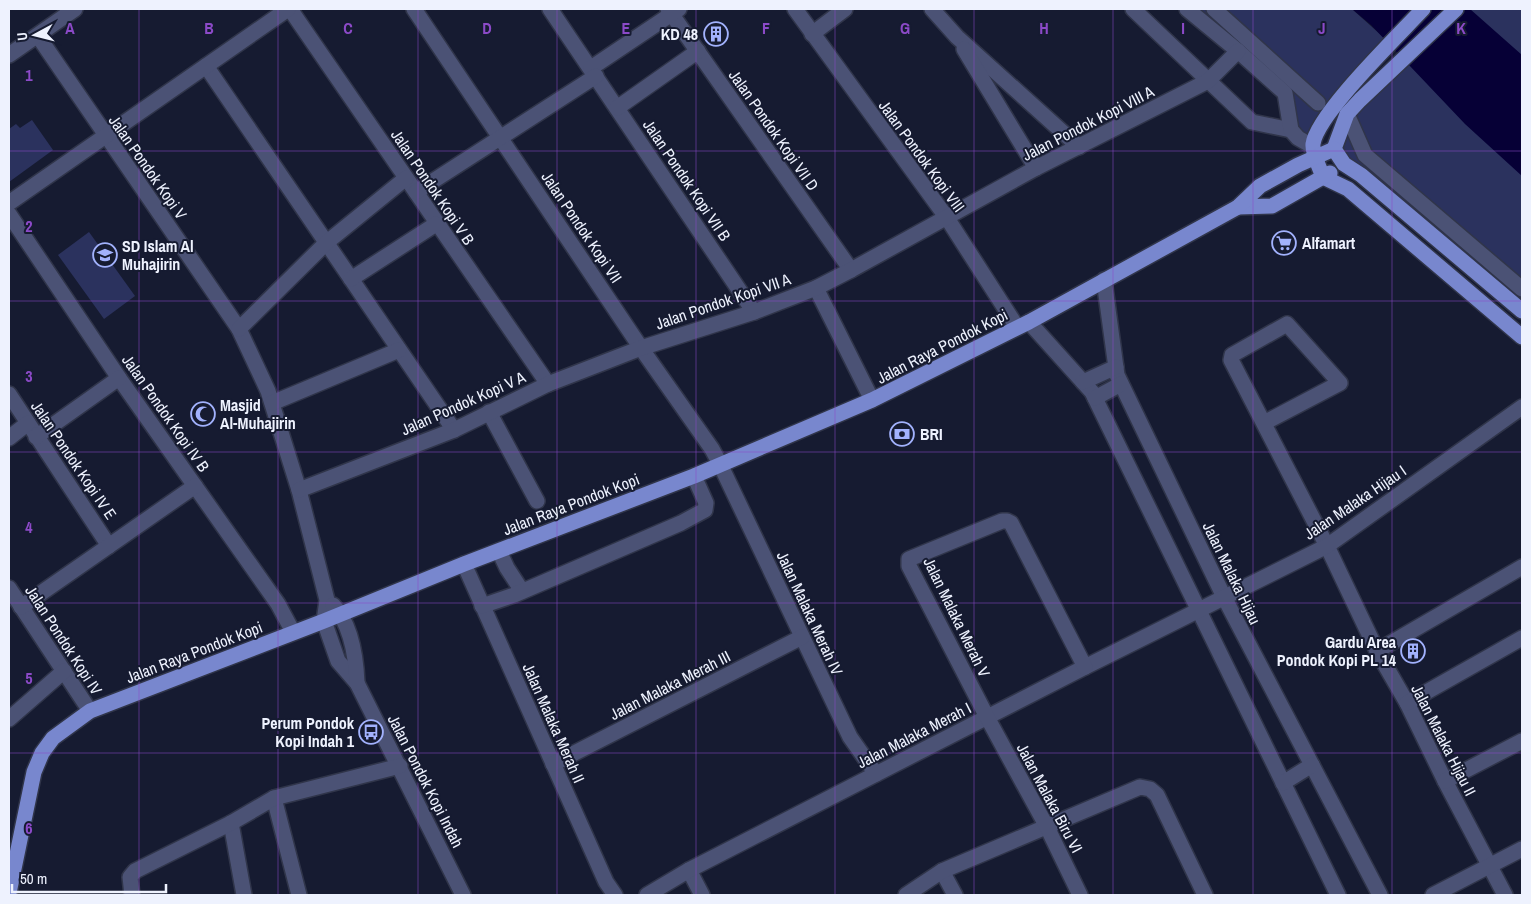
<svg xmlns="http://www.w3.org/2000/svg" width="1531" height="904" font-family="'Archivo Narrow',sans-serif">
<rect width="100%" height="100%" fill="#161b31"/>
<g fill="#2b325e">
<path d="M 1187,9 L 1352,9 L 1391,44 L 1312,146 L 1298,138 L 1285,92 Z"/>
<path d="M 1456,9 L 1522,9 L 1522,311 L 1334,149 L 1347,114 Z"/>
<path d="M 32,120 L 53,150 L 9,182 L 9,129 L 16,124 L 20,128 Z"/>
<path d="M 89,232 L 135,296 L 104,319 L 58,255 Z"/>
</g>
<path fill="#060036" d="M 1352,9 L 1470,9 L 1522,55 L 1522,176 L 1465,124 L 1371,25 Z"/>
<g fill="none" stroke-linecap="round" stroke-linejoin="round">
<g stroke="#30354a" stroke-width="18">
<g id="minor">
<path d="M 290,9 L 548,384"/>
<path d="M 414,9 L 641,348 L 712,449 L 720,464 L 850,737 L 876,774"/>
<path d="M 550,9 L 754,312"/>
<path d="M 668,9 L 851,270"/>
<path d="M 795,9 L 947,218 L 1017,327"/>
<path d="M 932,9 L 957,37 L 1079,147"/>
<path d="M 1133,9 L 1252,122 L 1291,130"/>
<path d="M 1187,9 L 1238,51 L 1285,93 L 1291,130 L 1298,138 L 1312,146"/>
<path d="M 1214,9 L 1318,103"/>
<path d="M 812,34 L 845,9"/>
<path d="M 38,36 L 239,329 L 268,391 L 299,490 L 327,600 L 324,621 L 338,661 L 357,683 L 463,895"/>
<path d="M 964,49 L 1036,168"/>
<path d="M 9,55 L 75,9"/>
<path d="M 206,66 L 454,430"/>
<path d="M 591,68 L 679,9"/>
<path d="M 617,108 L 698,51"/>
<path d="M 1347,114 L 1365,155 L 1522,289"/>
<path d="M 416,192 L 596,76"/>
<path d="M 9,203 L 288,9"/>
<path d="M 9,214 L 119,378 L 278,604 L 293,632"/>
<path d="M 351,279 L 436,224"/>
<path d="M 1104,280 L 1117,375 L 1224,597 L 1380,895"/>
<path d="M 816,288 L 872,400"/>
<path d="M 1029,322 L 1092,392 L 1338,895"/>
<path d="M 239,329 L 326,243 L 406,178"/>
<path d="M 1083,382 L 1116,367"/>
<path d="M 9,394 L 109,546"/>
<path d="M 1095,398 L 1121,384"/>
<path d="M 272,403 L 399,350"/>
<path d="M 489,412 L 537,501"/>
<path d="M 1264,423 L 1340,383 L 1287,324 L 1232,355 L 1231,360 L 1327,546 L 1377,651 L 1407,703 L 1445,781 L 1505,895"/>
<path d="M 36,437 L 119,378"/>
<path d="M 9,438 L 28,423"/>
<path d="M 299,490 L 454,430 L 548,384 L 641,348 L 754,312 L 816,288 L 851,270 L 1036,168 L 1208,81 L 1238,51"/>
<path d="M 499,551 L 507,568 L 522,591"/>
<path d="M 464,564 L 606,882 L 615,895"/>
<path d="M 9,588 L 90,711"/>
<path d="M 333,605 C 351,624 356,658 357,683"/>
<path d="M 482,606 L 514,595 L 681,523 L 705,510 L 706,503 L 694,476"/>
<path d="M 21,607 L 195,486"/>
<path d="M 1377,651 L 1522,567"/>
<path d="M 1407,703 L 1522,638"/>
<path d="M 9,719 L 64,671"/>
<path d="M 553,764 L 802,637"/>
<path d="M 1445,781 L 1522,741"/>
<path d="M 1283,783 L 1312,765"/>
<path d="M 274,798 L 299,895"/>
<path d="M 231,823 L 244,895"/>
<path d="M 689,870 L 702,895"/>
<path d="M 942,871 L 955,895"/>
<path d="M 132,895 L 130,877 L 135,871 L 231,823 L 274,798 L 400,766"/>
<path d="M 647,895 L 689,870 L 876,774 L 1085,667 L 1327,546 L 1522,407"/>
<path d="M 906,895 L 942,871 L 1140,787 L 1150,789 L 1157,795 L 1205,895"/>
<path d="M 1080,895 L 1047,827 L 987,717 L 909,566 L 909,559 L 1002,521 L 1007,521 L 1011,523 L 1085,667"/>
<path d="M 1433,895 L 1522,849"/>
</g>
</g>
<g stroke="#30354a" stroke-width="18">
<g id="major">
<path d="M 1456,9 L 1360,100 L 1347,114 L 1334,149 L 1344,164 L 1361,175 L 1522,311"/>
<path d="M 1323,177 L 1348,189 L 1522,337"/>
<path d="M 1323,177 C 1320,168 1312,154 1313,144 C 1317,114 1399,35 1423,9"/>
<path d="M 1238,207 L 1272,206 L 1330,173"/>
<path d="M 9,893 L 34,772 L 42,753 L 53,738 L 90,711 L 324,621 L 464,564 L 694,476 L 872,400 L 1029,322 L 1238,207 L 1260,186 L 1298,165 L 1334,149"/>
</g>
</g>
<use href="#minor" stroke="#4b5275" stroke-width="15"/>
<use href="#major" stroke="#7887ce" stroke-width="15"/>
</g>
<path fill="none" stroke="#8c4ac8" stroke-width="1" stroke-opacity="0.55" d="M 139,9 L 139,895M 278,9 L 278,895M 418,9 L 418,895M 557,9 L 557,895M 696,9 L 696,895M 835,9 L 835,895M 974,9 L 974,895M 1113,9 L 1113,895M 1253,9 L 1253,895M 1392,9 L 1392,895M 9,151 L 1522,151M 9,301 L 1522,301M 9,452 L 1522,452M 9,603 L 1522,603M 9,753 L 1522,753"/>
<defs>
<g id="building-ring" transform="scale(1.25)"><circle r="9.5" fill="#161b31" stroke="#a2b2fd" stroke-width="1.5"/><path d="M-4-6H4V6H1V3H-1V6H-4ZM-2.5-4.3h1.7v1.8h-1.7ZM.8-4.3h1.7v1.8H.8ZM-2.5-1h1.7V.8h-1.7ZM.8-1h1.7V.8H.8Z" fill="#a2b2fd"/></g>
<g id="supermarket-ring" transform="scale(1.25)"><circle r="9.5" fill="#161b31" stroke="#a2b2fd" stroke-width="1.5"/><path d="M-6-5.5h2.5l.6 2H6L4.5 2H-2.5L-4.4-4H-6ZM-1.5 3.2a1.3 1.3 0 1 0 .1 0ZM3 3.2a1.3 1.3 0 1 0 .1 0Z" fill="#a2b2fd"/></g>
<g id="school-ring" transform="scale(1.25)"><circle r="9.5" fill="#161b31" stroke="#a2b2fd" stroke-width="1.5"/><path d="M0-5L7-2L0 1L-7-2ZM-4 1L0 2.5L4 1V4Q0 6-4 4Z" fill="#a2b2fd"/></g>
<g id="mosque-ring" transform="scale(1.25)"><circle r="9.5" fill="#161b31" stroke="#a2b2fd" stroke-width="1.5"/><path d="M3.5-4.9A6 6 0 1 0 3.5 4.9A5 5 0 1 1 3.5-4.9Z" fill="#a2b2fd"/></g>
<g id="bank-ring" transform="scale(1.25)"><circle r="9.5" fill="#161b31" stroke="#a2b2fd" stroke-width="1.5"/><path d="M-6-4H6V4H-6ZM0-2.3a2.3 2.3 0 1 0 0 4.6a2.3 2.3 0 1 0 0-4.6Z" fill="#a2b2fd"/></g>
<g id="bus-ring" transform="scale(1.25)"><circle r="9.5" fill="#161b31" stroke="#a2b2fd" stroke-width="1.5"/><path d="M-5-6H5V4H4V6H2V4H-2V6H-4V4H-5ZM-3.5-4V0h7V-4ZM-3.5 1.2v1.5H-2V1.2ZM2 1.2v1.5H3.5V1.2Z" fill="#a2b2fd"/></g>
</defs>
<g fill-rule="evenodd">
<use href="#building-ring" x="716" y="34"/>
<use href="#supermarket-ring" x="1284" y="243"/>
<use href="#school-ring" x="105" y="255"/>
<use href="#mosque-ring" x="203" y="414"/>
<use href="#bank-ring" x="902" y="434"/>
<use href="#building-ring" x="1413" y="651"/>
<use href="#bus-ring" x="371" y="732"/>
</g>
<g text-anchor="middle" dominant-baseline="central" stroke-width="4" stroke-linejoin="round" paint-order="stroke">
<g font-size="16" font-weight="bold" fill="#eef2fe" stroke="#161b31" text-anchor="start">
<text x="698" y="34" text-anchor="end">KD 48</text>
<text x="1302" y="243">Alfamart</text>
<text x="122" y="246">SD Islam Al<tspan x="122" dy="18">Muhajirin</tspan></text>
<text x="220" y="405">Masjid<tspan x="220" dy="18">Al-Muhajirin</tspan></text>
<text x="920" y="434">BRI</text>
<text x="1396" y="642" text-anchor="end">Gardu Area<tspan x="1396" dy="18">Pondok Kopi PL 14</tspan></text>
<text x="354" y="723" text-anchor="end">Perum Pondok<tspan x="354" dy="18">Kopi Indah 1</tspan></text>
</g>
<g font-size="16" fill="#eef2fe" stroke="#161b31">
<text transform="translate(1088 123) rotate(-27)">Jalan Pondok Kopi VIII A</text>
<text transform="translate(774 130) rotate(55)">Jalan Pondok Kopi VII D</text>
<text transform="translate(922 156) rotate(54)">Jalan Pondok Kopi VIII</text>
<text transform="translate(148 167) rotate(55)">Jalan Pondok Kopi V</text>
<text transform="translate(687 180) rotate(56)">Jalan Pondok Kopi VII B</text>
<text transform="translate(433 187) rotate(56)">Jalan Pondok Kopi V B</text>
<text transform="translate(582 227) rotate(56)">Jalan Pondok Kopi VII</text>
<text transform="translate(723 301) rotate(-19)">Jalan Pondok Kopi VII A</text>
<text transform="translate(942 346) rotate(-27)">Jalan Raya Pondok Kopi</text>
<text transform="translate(463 403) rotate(-24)">Jalan Pondok Kopi V A</text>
<text transform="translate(166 413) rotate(55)">Jalan Pondok Kopi IV B</text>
<text transform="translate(74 460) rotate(56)">Jalan Pondok Kopi IV E</text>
<text transform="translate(1355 502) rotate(-34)">Jalan Malaka Hijau I</text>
<text transform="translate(571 504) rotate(-21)">Jalan Raya Pondok Kopi</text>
<text transform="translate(1232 573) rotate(64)">Jalan Malaka Hijau</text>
<text transform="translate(810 613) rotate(65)">Jalan Malaka Merah IV</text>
<text transform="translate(957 617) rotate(64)">Jalan Malaka Merah V</text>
<text transform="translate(64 640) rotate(57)">Jalan Pondok Kopi IV</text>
<text transform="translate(194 652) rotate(-21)">Jalan Raya Pondok Kopi</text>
<text transform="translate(670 685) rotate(-27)">Jalan Malaka Merah III</text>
<text transform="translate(554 723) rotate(66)">Jalan Malaka Merah II</text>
<text transform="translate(914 735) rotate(-27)">Jalan Malaka Merah I</text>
<text transform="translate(1444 740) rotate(63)">Jalan Malaka Hijau II</text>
<text transform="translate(426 781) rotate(63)">Jalan Pondok Kopi Indah</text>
<text transform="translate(1050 798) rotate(62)">Jalan Malaka Biru VI</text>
</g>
</g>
<g font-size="16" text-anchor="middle" font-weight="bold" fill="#8c4ac8" stroke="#161b31" stroke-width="4" stroke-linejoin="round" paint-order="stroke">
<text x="70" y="34">A</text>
<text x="209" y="34">B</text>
<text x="348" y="34">C</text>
<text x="487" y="34">D</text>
<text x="626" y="34">E</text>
<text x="766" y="34">F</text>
<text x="905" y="34">G</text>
<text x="1044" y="34">H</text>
<text x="1183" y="34">I</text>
<text x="1322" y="34">J</text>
<text x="1461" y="34">K</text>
<text x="29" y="81">1</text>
<text x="29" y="232">2</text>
<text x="29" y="382">3</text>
<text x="29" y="533">4</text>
<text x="29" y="684">5</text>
<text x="29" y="834">6</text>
</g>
<rect width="1531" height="904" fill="none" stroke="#eef2fe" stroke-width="20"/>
<g transform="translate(35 35) rotate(263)" stroke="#161b31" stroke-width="4" paint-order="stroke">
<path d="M0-4L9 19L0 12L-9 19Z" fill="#eef2fe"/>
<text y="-8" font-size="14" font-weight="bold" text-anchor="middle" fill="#eef2fe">U</text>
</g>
<path d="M12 884v8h154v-8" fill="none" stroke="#eef2fe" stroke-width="2.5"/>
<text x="20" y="884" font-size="15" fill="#eef2fe" stroke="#161b31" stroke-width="4" paint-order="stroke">50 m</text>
</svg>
